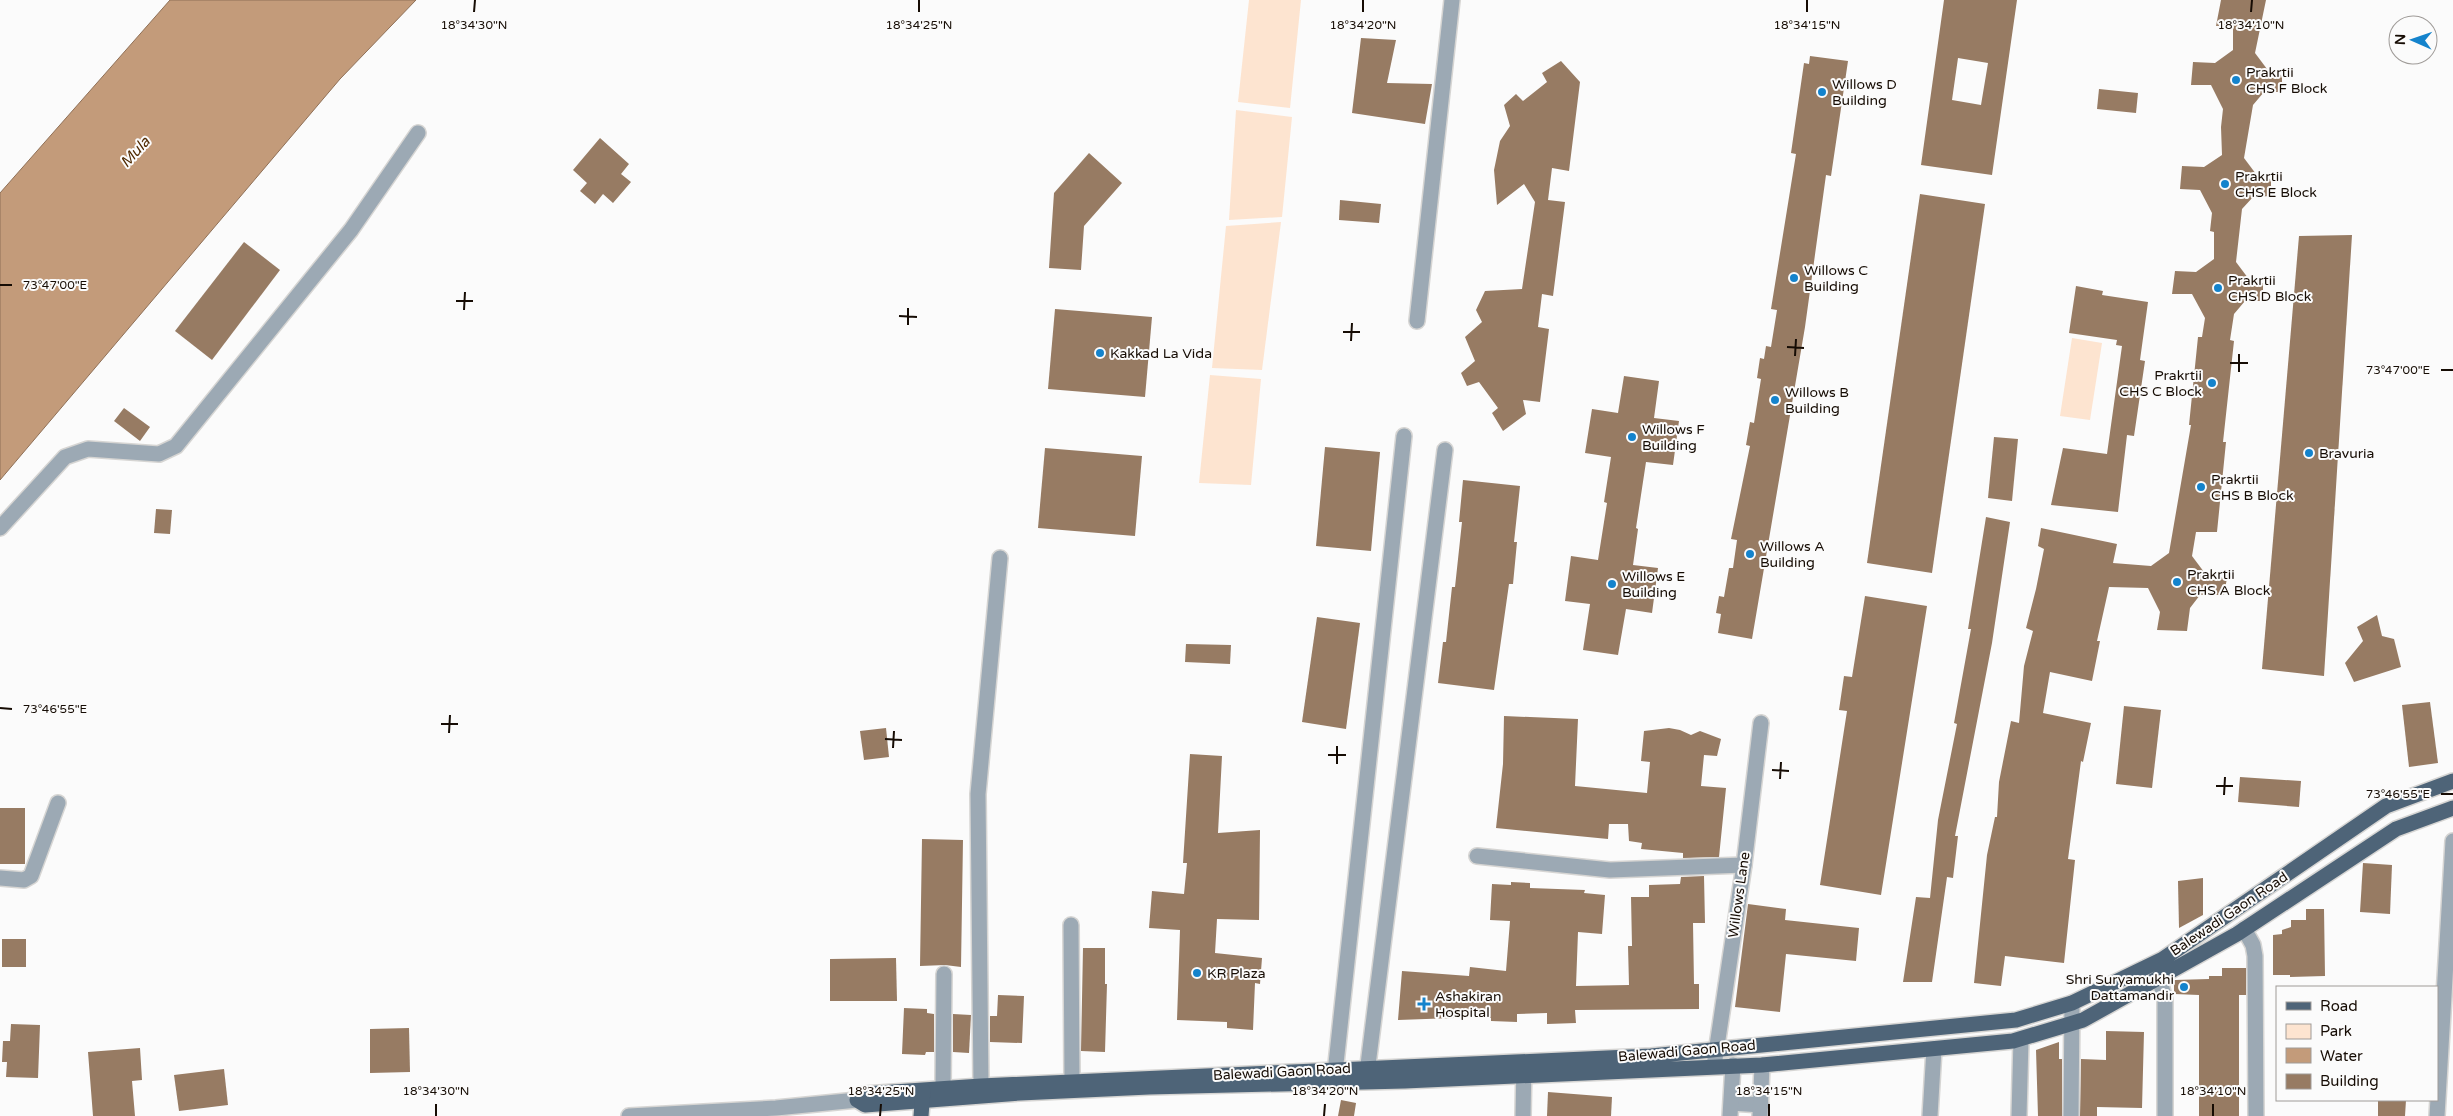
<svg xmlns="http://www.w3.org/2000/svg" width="2453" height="1116" font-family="'Varela Round',sans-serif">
<rect width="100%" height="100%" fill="#fbfbfb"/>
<g fill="#fde4d0">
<path d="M 1249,0 L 1301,0 L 1290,108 L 1238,102 Z"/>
<path d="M 1236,110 L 1292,117 L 1282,217 L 1229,220 Z"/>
<path d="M 1281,222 L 1262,370 L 1212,368 L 1226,226 Z"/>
<path d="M 2072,338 L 2102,343 L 2090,420 L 2060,416 Z"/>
<path d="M 1210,375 L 1261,379 L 1251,485 L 1199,483 Z"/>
</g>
<path fill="#c39b7a" stroke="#8f7057" d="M 170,0 L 416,0 L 340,79 L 0,480 L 0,193 Z"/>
<g fill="#977b63" fill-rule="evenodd">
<path d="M 1944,0 L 2017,0 L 1992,175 L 1921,165 ZM 1958,58 L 1988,63 L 1981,105 L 1952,100 Z"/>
<path d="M 2221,0 L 2266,0 L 2255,53 L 2270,73 L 2282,75 L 2282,92 L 2264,92 L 2253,105 L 2244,158 L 2259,178 L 2271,179 L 2271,196 L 2253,197 L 2242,209 L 2236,262 L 2251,282 L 2263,283 L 2263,301 L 2245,301 L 2234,314 L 2230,340 L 2234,341 L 2223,442 L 2226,442 L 2217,532 L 2196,532 L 2192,556 L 2207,576 L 2227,578 L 2224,595 L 2200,595 L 2190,608 L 2187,631 L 2157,630 L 2160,612 L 2148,588 L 2109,587 L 2097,641 L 2100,641 L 2092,681 L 2050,672 L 2043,713 L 2091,723 L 2083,762 L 2081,761 L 2068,859 L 2075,860 L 2064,963 L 2005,956 L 2001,986 L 1974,983 L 1987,855 L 1995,817 L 1997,817 L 1999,782 L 2011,721 L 2019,723 L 2024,666 L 2033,631 L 2026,628 L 2036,589 L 2044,549 L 2038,546 L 2041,528 L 2117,544 L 2113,563 L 2151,566 L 2169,553 L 2191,425 L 2189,425 L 2198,337 L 2202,337 L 2205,318 L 2192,294 L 2172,294 L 2175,271 L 2196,272 L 2214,259 L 2214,232 L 2210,231 L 2212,213 L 2200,190 L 2180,189 L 2182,166 L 2204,167 L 2222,155 L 2221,127 L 2223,109 L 2211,85 L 2191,85 L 2193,62 L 2215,63 L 2233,50 L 2233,25 L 2216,26 Z"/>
<path d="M 1361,38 L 1396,40 L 1387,83 L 1432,84 L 1425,124 L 1352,113 Z"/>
<path d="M 1810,56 L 1848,61 L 1831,176 L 1826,175 L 1805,327 L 1752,639 L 1718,633 L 1721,614 L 1716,613 L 1719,596 L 1724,597 L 1729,568 L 1733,568 L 1737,540 L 1731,539 L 1750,446 L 1746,445 L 1750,422 L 1754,423 L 1761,379 L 1757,378 L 1760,358 L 1764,359 L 1766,346 L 1771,347 L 1777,310 L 1771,309 L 1796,154 L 1791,153 L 1804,63 L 1809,64 Z"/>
<path d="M 1561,61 L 1580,82 L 1569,171 L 1552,168 L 1548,200 L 1565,202 L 1553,296 L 1542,294 L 1538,327 L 1549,329 L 1540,402 L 1523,400 L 1526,414 L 1503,431 L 1492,413 L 1498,408 L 1479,382 L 1467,386 L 1461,373 L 1475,361 L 1465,337 L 1482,322 L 1476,310 L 1485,291 L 1522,289 L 1535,202 L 1524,184 L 1497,205 L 1494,170 L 1500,141 L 1510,126 L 1504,105 L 1516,94 L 1523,101 L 1547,82 L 1542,73 Z"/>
<path d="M 2099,89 L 2138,93 L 2136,113 L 2097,109 Z"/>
<path d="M 600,138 L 629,164 L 621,174 L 631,182 L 613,203 L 603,194 L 595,204 L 580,191 L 587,183 L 573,170 Z"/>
<path d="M 1089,153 L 1122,183 L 1084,226 L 1081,270 L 1049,268 L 1054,193 Z"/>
<path d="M 1920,194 L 1985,204 L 1932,573 L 1867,563 Z"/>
<path d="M 1340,200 L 1381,204 L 1379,223 L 1339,220 Z"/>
<path d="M 2352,235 L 2324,676 L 2262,669 L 2299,236 Z"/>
<path d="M 244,242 L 280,270 L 212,360 L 175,331 Z"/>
<path d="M 2076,286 L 2103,291 L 2102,295 L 2148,302 L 2140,360 L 2145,361 L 2134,436 L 2127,435 L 2118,512 L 2051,505 L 2063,448 L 2107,454 L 2122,346 L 2116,345 L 2117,340 L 2069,333 Z"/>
<path d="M 1055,309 L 1152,317 L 1145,397 L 1048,389 Z"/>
<path d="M 1624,376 L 1659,381 L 1654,418 L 1679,421 L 1673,465 L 1646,462 L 1636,528 L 1638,529 L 1633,565 L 1658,568 L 1652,613 L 1626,609 L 1618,655 L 1583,650 L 1590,604 L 1565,601 L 1571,556 L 1598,560 L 1607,503 L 1604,502 L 1611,457 L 1585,453 L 1592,409 L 1618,413 Z"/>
<path d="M 124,408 L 150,427 L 140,441 L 114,421 Z"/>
<path d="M 1994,437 L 2018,439 L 2012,501 L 1988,498 Z"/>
<path d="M 1325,447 L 1380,452 L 1371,551 L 1316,546 Z"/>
<path d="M 1045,448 L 1142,456 L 1135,536 L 1038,528 Z"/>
<path d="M 1463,480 L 1520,486 L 1514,542 L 1517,542 L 1513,584 L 1509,584 L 1494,690 L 1438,683 L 1443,642 L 1446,642 L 1452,587 L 1455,587 L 1462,522 L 1459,522 Z"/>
<path d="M 156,509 L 172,510 L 170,534 L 154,533 Z"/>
<path d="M 1986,517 L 2010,522 L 1992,643 L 1955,836 L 1958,836 L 1953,878 L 1947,877 L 1932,982 L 1903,982 L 1916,897 L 1930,898 L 1938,820 L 1957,724 L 1954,723 L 1971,629 L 1968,629 Z"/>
<path d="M 1865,596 L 1927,606 L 1881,895 L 1820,885 L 1847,711 L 1839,710 L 1844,676 L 1852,677 Z"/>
<path d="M 2377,615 L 2382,636 L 2394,639 L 2401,667 L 2354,682 L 2345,663 L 2363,641 L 2357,627 Z"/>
<path d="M 1317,617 L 1360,623 L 1346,729 L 1302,722 Z"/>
<path d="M 1186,644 L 1231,645 L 1230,664 L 1185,662 Z"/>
<path d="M 2430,702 L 2438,763 L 2409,767 L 2402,705 Z"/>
<path d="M 2124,706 L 2161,710 L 2152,788 L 2116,784 Z"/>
<path d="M 1504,716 L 1578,719 L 1575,786 L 1647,793 L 1650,762 L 1641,761 L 1644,731 L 1669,728 L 1680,730 L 1691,735 L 1700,731 L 1721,739 L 1717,756 L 1704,755 L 1701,786 L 1726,788 L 1719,857 L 1683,858 L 1683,853 L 1641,849 L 1642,843 L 1629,841 L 1628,824 L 1609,824 L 1608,839 L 1496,828 L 1503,764 Z"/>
<path d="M 886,728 L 889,757 L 864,760 L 860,731 Z"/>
<path d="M 1190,754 L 1222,756 L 1218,833 L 1260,830 L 1259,920 L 1217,919 L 1215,953 L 1262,958 L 1260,984 L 1255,983 L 1253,1030 L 1227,1028 L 1227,1022 L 1177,1020 L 1180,930 L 1149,928 L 1152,891 L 1184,894 L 1187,863 L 1183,863 Z"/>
<path d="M 2240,777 L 2301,781 L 2299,807 L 2238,802 Z"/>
<rect x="0" y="808" width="25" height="56"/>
<path d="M 922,839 L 963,840 L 961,967 L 945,965 L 920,966 Z"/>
<path d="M 2363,863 L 2392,865 L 2390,914 L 2360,912 Z"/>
<path d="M 1704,876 L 1705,923 L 1693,923 L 1694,984 L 1699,984 L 1699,1009 L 1575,1010 L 1576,1023 L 1547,1024 L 1547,1013 L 1517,1014 L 1517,1022 L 1491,1021 L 1491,1018 L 1454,1014 L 1454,1018 L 1398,1020 L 1402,971 L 1469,976 L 1470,967 L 1506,971 L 1510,921 L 1490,920 L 1492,884 L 1511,885 L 1511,882 L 1530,883 L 1530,888 L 1585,890 L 1584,893 L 1605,895 L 1602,934 L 1578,932 L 1576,986 L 1629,985 L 1628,946 L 1632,946 L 1631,897 L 1649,897 L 1649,885 L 1680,884 L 1681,877 Z"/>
<path d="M 2203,878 L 2203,915 L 2179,928 L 2178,881 Z"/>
<path d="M 1748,904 L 1786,909 L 1785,920 L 1859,928 L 1856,961 L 1786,954 L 1780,1012 L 1735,1007 Z"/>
<path d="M 2306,909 L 2324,909 L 2325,976 L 2290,977 L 2290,975 L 2273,975 L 2273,935 L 2282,934 L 2282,930 L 2291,927 L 2291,920 L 2306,920 Z"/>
<rect x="2" y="939" width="24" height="28"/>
<path d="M 1083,948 L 1105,948 L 1105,984 L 1107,984 L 1105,1052 L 1081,1051 Z"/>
<path d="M 896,958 L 897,1001 L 830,1001 L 830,959 Z"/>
<path d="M 2222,968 L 2246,968 L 2246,995 L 2239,995 L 2239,1116 L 2199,1116 L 2199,995 L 2174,994 L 2174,980 L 2209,979 L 2209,976 L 2222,976 Z"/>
<path d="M 998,995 L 1024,996 L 1022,1043 L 990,1042 L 990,1016 L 997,1016 Z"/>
<path d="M 904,1008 L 927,1009 L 927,1013 L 934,1014 L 934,1052 L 926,1052 L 925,1055 L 902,1054 Z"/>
<path d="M 953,1014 L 971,1015 L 969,1053 L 953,1052 Z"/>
<path d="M 11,1024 L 40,1025 L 38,1078 L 6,1077 L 7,1062 L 2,1062 L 3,1041 L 10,1041 Z"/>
<path d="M 409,1028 L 410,1072 L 370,1073 L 370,1029 Z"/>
<path d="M 2106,1031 L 2144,1032 L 2142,1108 L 2097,1107 L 2097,1116 L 2080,1116 L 2081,1059 L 2106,1060 Z"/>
<path d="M 2059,1042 L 2059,1059 L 2062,1059 L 2062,1116 L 2038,1116 L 2036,1050 Z"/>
<path d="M 140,1048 L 142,1080 L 132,1081 L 135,1116 L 93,1116 L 88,1052 Z"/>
<path d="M 224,1069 L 228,1105 L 179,1111 L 174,1075 Z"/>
<path d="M 1548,1092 L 1612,1097 L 1611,1116 L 1547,1116 Z"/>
<path d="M 1341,1100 L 1356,1103 L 1354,1116 L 1338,1116 Z"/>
<path d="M 2378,1100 L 2406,1100 L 2405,1116 L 2378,1116 Z"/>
</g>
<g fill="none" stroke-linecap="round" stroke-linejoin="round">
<g stroke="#d6d5d3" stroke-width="18">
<g id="minor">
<path d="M 1417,321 L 1452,0"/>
<path d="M 0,528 L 65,457 L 88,449 L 159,454 L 176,446 L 351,230 L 418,133"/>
<path d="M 1477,856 L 1610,870 L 1744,865"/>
<path d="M 0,878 L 24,880 L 31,876 L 58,803"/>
<path d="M 1071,925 L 1072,1082"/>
<path d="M 2244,929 L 2253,945 L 2255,956 L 2256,1116"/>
<path d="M 2159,977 L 2165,1000 L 2165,1116"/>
<path d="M 1714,1066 L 1744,865 L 1761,723"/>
<path d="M 1366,1081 L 1445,450"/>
<path d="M 1334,1082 L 1404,436"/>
<path d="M 981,1086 L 978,794 L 1000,558"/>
<path d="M 943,1088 L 944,974"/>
<path d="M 1732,1103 L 1761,1105"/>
<path d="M 629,1116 L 776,1108 L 857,1100"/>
<path d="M 1523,1116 L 1524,1063"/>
<path d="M 1730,1116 L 1733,1065"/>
<path d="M 1760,1116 L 1762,1065"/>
<path d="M 1930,1116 L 1934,1049"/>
<path d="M 2019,1116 L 2021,1039"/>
<path d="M 2071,1116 L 2072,1003"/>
<path d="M 2437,1116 L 2453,841"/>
</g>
</g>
<g stroke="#d6d5d3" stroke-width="18">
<g id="major">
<path d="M 2453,781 L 2386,806 L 2163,959 L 2072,1003 L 2016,1020 L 1651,1056 L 981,1086 L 865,1094 L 857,1100 L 865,1105 L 1020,1093 L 1149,1087 L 1405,1081 L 1762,1065 L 2013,1041 L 2083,1020 L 2237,934 L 2396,829 L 2453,808"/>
<path d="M 921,1116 L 923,1091"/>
</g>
</g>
<use href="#minor" stroke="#9ca9b4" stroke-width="15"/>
<use href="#major" stroke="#4e6478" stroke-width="15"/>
</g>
<path fill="none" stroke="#160c04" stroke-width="2" d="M 474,12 L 475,0M 919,12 L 919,0M 1363,12 L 1363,0M 1807,12 L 1807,0M 2251,12 L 2252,0M 0,285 L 12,285M 456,301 L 473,301M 464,310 L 465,292M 899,316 L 917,317M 908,325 L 908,308M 1343,332 L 1360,332M 1351,341 L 1352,323M 1787,347 L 1804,348M 1795,356 L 1796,339M 2230,363 L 2248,363M 2441,370 L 2453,370M 2239,372 L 2239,354M 0,708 L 12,709M 441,724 L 458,724M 449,733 L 450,715M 885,739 L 902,740M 893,748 L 894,731M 1328,755 L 1346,755M 1337,764 L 1337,746M 1772,770 L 1789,771M 1780,779 L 1781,762M 2216,786 L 2233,786M 2441,794 L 2453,794M 2224,795 L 2225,777M 436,1116 L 436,1104M 880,1116 L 881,1104M 1324,1116 L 1325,1104M 1769,1116 L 1769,1104M 2213,1116 L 2213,1104"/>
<g fill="#1483cc" stroke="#fbfbfb" stroke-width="2">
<circle cx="2236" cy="80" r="5"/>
<circle cx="1822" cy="92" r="5"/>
<circle cx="2225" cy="184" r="5"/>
<circle cx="1794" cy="278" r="5"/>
<circle cx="2218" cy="288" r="5"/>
<circle cx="1100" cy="353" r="5"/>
<circle cx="2212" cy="383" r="5"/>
<circle cx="1775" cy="400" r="5"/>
<circle cx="1632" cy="437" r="5"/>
<circle cx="2309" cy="453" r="5"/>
<circle cx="2201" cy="487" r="5"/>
<circle cx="1750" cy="554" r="5"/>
<circle cx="2177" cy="582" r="5"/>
<circle cx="1612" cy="584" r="5"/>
<circle cx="1197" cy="973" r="5"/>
<circle cx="2184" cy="987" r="5"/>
<path d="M1421.5 996.5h5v5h5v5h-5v5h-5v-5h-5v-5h5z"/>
</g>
<g text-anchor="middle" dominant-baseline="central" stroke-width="4" stroke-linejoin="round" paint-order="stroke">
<g font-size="14" fill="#160c04" stroke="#fbfbfb" text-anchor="start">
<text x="2246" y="72">Prakrtii<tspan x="2246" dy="16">CHS F Block</tspan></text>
<text x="1832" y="84">Willows D<tspan x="1832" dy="16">Building</tspan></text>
<text x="2235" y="176">Prakrtii<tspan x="2235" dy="16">CHS E Block</tspan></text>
<text x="1804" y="270">Willows C<tspan x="1804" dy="16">Building</tspan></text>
<text x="2228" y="280">Prakrtii<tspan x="2228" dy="16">CHS D Block</tspan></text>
<text x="1110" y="353">Kakkad La Vida</text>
<text x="2202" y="375" text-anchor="end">Prakrtii<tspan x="2202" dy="16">CHS C Block</tspan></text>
<text x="1785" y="392">Willows B<tspan x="1785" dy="16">Building</tspan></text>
<text x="1642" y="429">Willows F<tspan x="1642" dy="16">Building</tspan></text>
<text x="2319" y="453">Bravuria</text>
<text x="2211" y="479">Prakrtii<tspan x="2211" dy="16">CHS B Block</tspan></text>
<text x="1760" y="546">Willows A<tspan x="1760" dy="16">Building</tspan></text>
<text x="2187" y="574">Prakrtii<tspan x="2187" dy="16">CHS A Block</tspan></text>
<text x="1622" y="576">Willows E<tspan x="1622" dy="16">Building</tspan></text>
<text x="1207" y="973">KR Plaza</text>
<text x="2174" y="979" text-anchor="end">Shri Suryamukhi<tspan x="2174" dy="16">Dattamandir</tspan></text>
<text x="1435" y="996">Ashakiran<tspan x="1435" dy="16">Hospital</tspan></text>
</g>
<g font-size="14" fill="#160c04" stroke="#fbfbfb">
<text transform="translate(1739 895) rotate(-82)">Willows Lane</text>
<text transform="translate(2229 914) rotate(-34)">Balewadi Gaon Road</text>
<text transform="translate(1687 1051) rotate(-5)">Balewadi Gaon Road</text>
<text transform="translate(1282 1072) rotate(-3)">Balewadi Gaon Road</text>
</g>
<g font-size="15" font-style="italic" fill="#4f2900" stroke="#fbfbfb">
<text transform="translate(135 152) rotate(-48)">Mula</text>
</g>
</g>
<g font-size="12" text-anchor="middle" fill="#160c04" stroke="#fbfbfb" stroke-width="4" stroke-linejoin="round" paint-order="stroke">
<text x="474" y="29">18°34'30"N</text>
<text x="919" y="29">18°34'25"N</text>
<text x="1363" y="29">18°34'20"N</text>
<text x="1807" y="29">18°34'15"N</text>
<text x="2251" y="29">18°34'10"N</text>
<text x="55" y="289">73°47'00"E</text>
<text x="2398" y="374">73°47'00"E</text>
<text x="55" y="713">73°46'55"E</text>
<text x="2398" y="798">73°46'55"E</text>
<text x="436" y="1095">18°34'30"N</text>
<text x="881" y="1095">18°34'25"N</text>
<text x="1325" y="1095">18°34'20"N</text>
<text x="1769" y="1095">18°34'15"N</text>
<text x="2213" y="1095">18°34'10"N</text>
</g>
<rect x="2276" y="986" width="162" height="115" fill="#fbfbfb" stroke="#9f9b98"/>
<rect x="2286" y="1002" width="25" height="8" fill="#4e6478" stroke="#9f9b98"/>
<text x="2320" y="1011" font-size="15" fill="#160c04">Road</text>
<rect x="2286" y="1024" width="25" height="15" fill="#fde4d0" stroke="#9f9b98"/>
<text x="2320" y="1036" font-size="15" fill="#160c04">Park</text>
<rect x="2286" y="1048" width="25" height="15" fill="#c39b7a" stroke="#9f9b98"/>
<text x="2320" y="1061" font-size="15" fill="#160c04">Water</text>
<rect x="2286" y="1074" width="25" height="15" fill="#977b63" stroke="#9f9b98"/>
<text x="2320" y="1086" font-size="15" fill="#160c04">Building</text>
<g transform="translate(2413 40) rotate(272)"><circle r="24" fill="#fbfbfb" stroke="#9f9b98"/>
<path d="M0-4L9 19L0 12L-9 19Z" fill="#1483cc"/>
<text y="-8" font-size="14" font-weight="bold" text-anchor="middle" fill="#160c04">N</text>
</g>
</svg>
